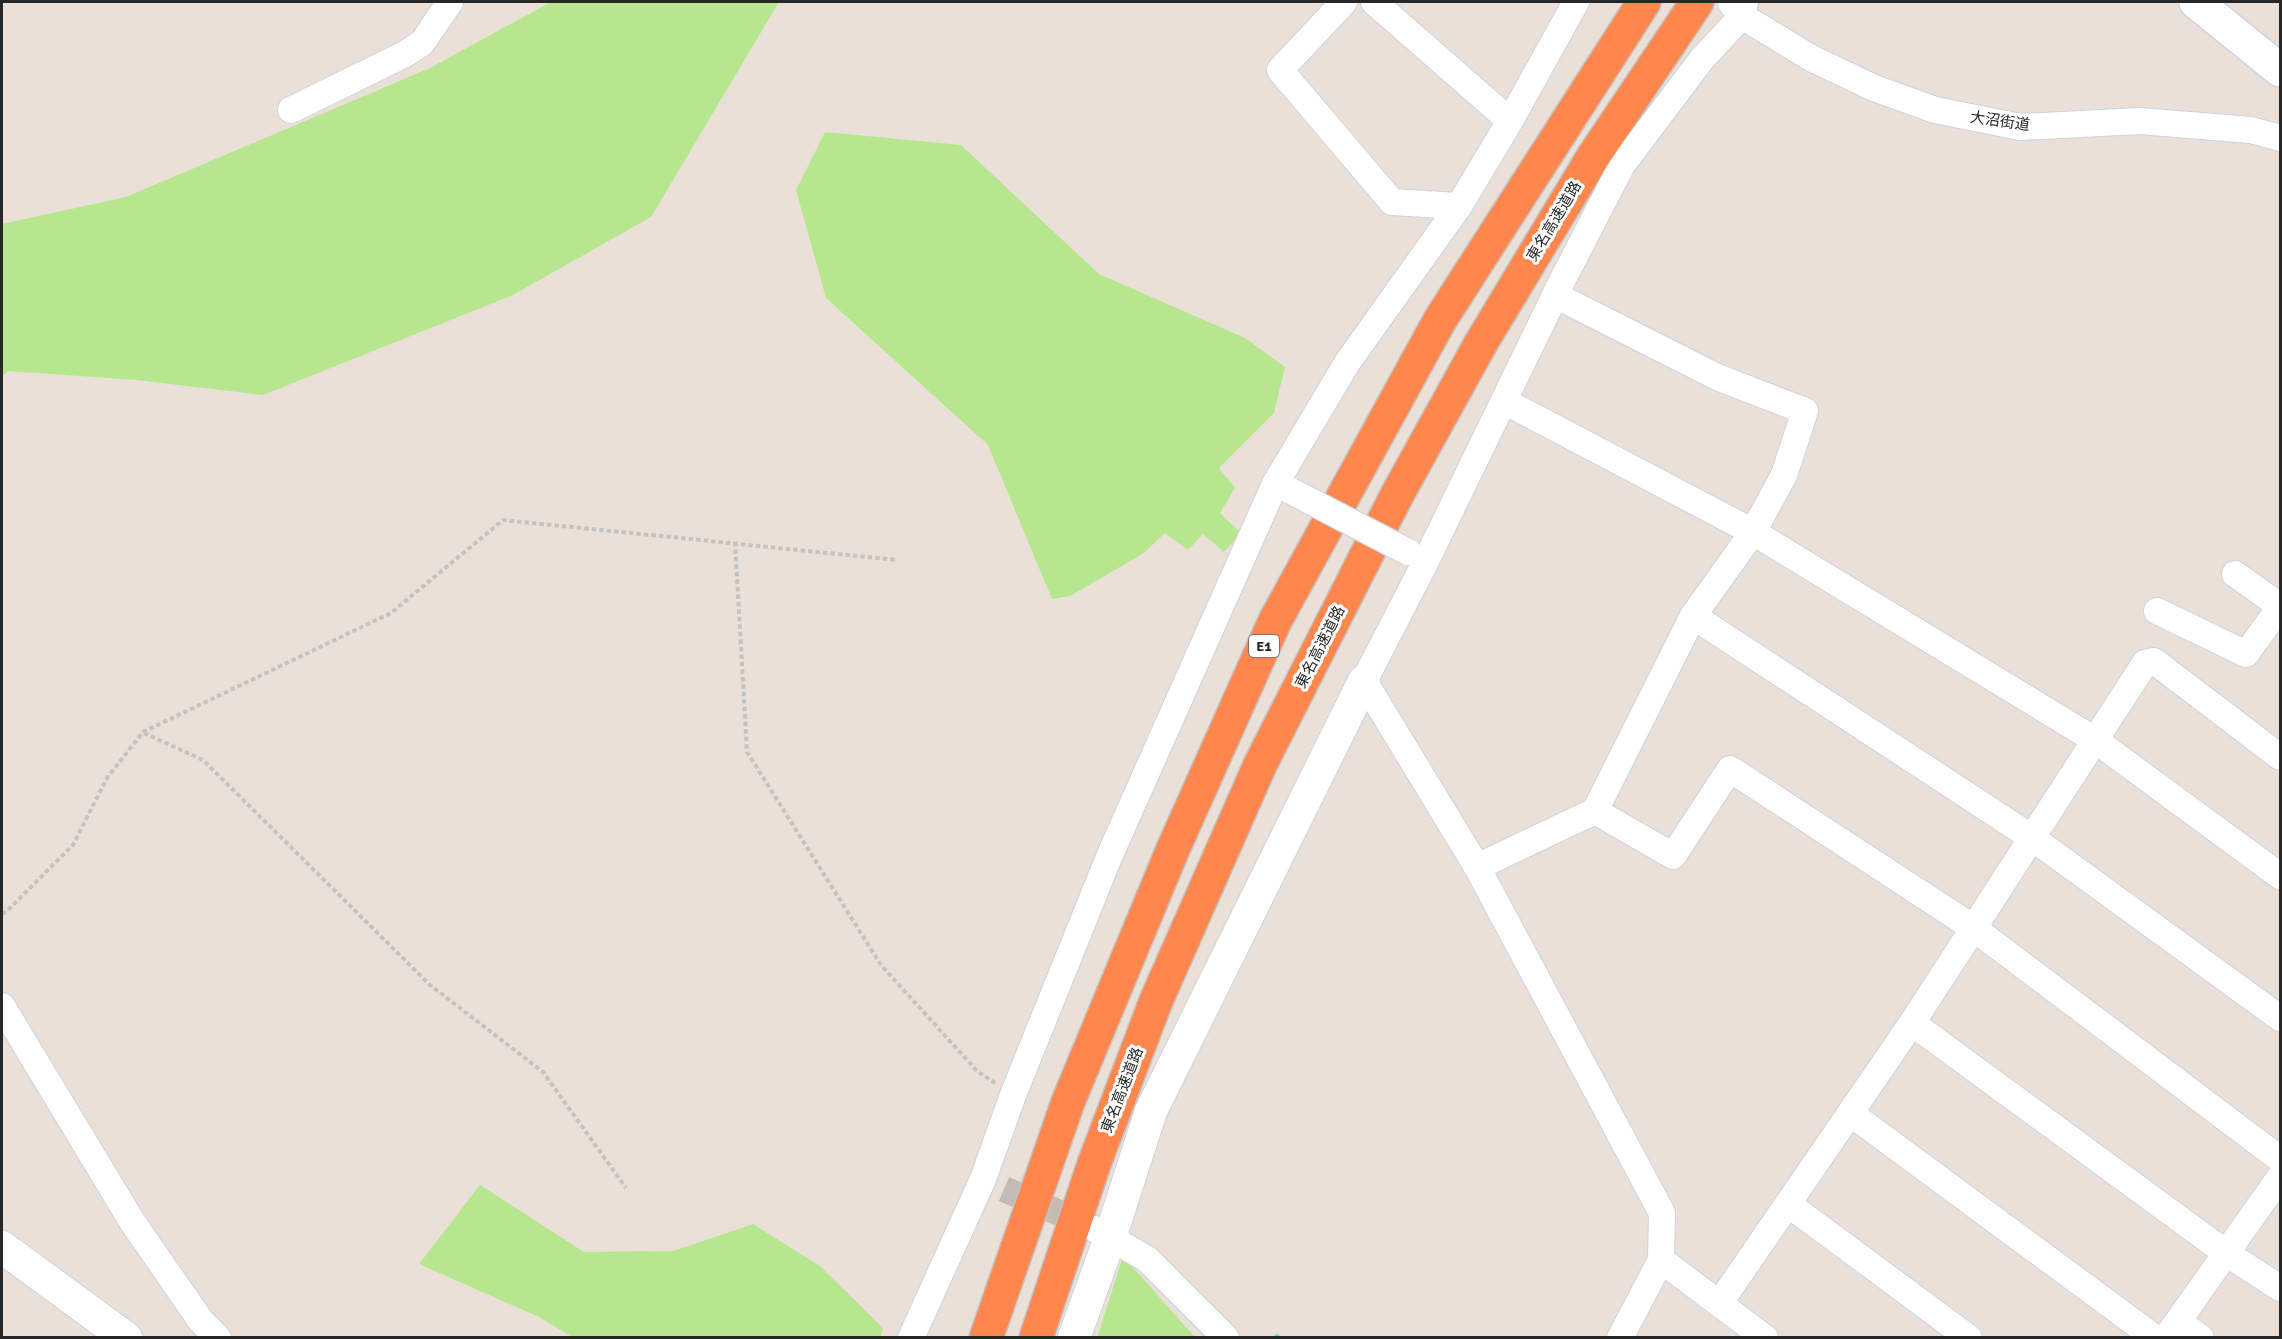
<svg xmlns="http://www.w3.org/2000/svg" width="2282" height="1339" font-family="Signika,'Noto Sans JP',sans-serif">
<rect width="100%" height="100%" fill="#ebe0d7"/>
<g fill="#b6e78f">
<path d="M 551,2 L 779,2 L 651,217 L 513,295 L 263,395 L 137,380 L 8,371 L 2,377 L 2,224 L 126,197 L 430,68 Z"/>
<path d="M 825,132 L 961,145 L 1099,274 L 1245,338 L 1285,367 L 1274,413 L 1219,468 L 1235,488 L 1220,513 L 1241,533 L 1224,552 L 1203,534 L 1188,550 L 1165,533 L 1144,553 L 1070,596 L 1052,599 L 988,445 L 826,298 L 796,190 Z"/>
<path d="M 480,1185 L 584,1252 L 673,1251 L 753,1224 L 820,1266 L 883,1328 L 880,1338 L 572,1337 L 539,1317 L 419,1264 Z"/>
<path d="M 1123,1256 L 1192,1334 L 1197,1337 L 1097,1338 Z"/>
</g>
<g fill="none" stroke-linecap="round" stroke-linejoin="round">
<path stroke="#61e0f6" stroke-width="6" d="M 1277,1337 L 1277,1338"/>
<path stroke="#c4bbb4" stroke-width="26" stroke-dasharray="26 13" stroke-linecap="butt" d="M 1004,1189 L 1092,1227"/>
<g stroke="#ccd3e2" stroke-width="28">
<g id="minor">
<path d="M 1344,2 L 1280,70 L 1392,202 L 1459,206"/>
<path d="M 1374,2 L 1510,121"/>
<path d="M 1731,3 L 1742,16 L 1811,58 L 1874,88 L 1935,110 L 2020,127 L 2140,121 L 2251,130 L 2280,138"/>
<path d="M 291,110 L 405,54 L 422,43 L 450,2"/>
<path d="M 1504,401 L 1753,532 L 1784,475 L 1805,411 L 1717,377 L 1555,295"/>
<path d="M 2235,574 L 2280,606"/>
<path d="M 2157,611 L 2246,654 L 2280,607"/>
<path d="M 1693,616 L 2031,837 L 2280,1018"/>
<path d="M 1595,811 L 1673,856 L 1730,769 L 1972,927 L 2280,1159"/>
<path d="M 1477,867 L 1595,811 L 1693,616 L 1753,532 L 2095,740 L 2280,876"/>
<path d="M 2,1006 L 133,1223 L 201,1321 L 218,1338"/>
<path d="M 1912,1023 L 2226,1253 L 2280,1288"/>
<path d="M 1850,1113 L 2155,1338"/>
<path d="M 1788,1204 L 1969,1338"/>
<path d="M 1095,1229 L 1147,1259 L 1226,1338"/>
<path d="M 1661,1260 L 1765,1338"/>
<path d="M 1719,1304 L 1912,1023 L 2145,663 L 2154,661 L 2280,757"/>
<path d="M 2178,1321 L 2201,1338"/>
<path d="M 911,1338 L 983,1179 L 1013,1095 L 1109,857 L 1275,484 L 1347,363 L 1459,206 L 1510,121 L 1576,2"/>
<path d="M 1620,1338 L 1661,1260 L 1662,1213 L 1477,867 L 1364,681 L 1425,563 L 1562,281 L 1622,165 L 1702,59 L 1742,16 L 1745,2"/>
<path d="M 2166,1338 L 2280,1177"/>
</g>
</g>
<g stroke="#ccd3e2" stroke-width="34">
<g id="tertiary">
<path d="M 2,1247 L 126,1338"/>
<path d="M 1074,1338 L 1110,1238 L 1151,1111 L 1364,681"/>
</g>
</g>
<g stroke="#ccd3e2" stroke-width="36">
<path id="secondary" d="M 2196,2 L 2280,70"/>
</g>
<g stroke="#c3c3c3" stroke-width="36">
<g id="motorway">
<path d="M 986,1338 L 1068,1102 L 1173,849 L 1275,621 L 1440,320 L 1644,2"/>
<path d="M 1036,1338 L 1094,1164 L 1156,1001 L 1260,765 L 1397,495 L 1481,343 L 1593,157 L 1697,2"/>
</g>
</g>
<g stroke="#c3c3c3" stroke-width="4" stroke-dasharray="4.5 3" stroke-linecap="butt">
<path d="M 735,542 L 747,752 L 881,965 L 977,1071 L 995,1083"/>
<path d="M 144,733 L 203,760 L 430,985 L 543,1072 L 626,1188"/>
<path d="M 2,914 L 7,911 L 73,845 L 107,778 L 143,732 L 391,613 L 503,520 L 897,560"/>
</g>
<use href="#minor" stroke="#fff" stroke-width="26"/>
<use href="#tertiary" stroke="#fff" stroke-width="32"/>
<use href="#secondary" stroke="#fff" stroke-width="33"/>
<use href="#motorway" stroke="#ff874e" stroke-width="33"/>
<g stroke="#ccd3e2" stroke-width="28" stroke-linecap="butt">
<path id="minor-bridge" d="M 1291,491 L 1408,552"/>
</g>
<use href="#minor-bridge" stroke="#fff" stroke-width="26"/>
</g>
<g text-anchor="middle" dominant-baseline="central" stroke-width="6" stroke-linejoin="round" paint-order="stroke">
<rect fill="#fff" stroke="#686868" stroke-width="1.5" x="1249" y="635" width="30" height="22" rx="4.5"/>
<g font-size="14" font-weight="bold" fill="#272727">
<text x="1264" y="646">E1</text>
</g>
<g font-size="15" fill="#272727" stroke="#fff">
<text transform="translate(2000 121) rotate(8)">大沼街道</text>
<text transform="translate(1554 221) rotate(-59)">東名高速道路</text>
<text transform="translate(1320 647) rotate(-63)">東名高速道路</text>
<text transform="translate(1122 1090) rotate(-69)">東名高速道路</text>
</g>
</g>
<rect width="2282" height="1339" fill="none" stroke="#272727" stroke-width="6"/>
</svg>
